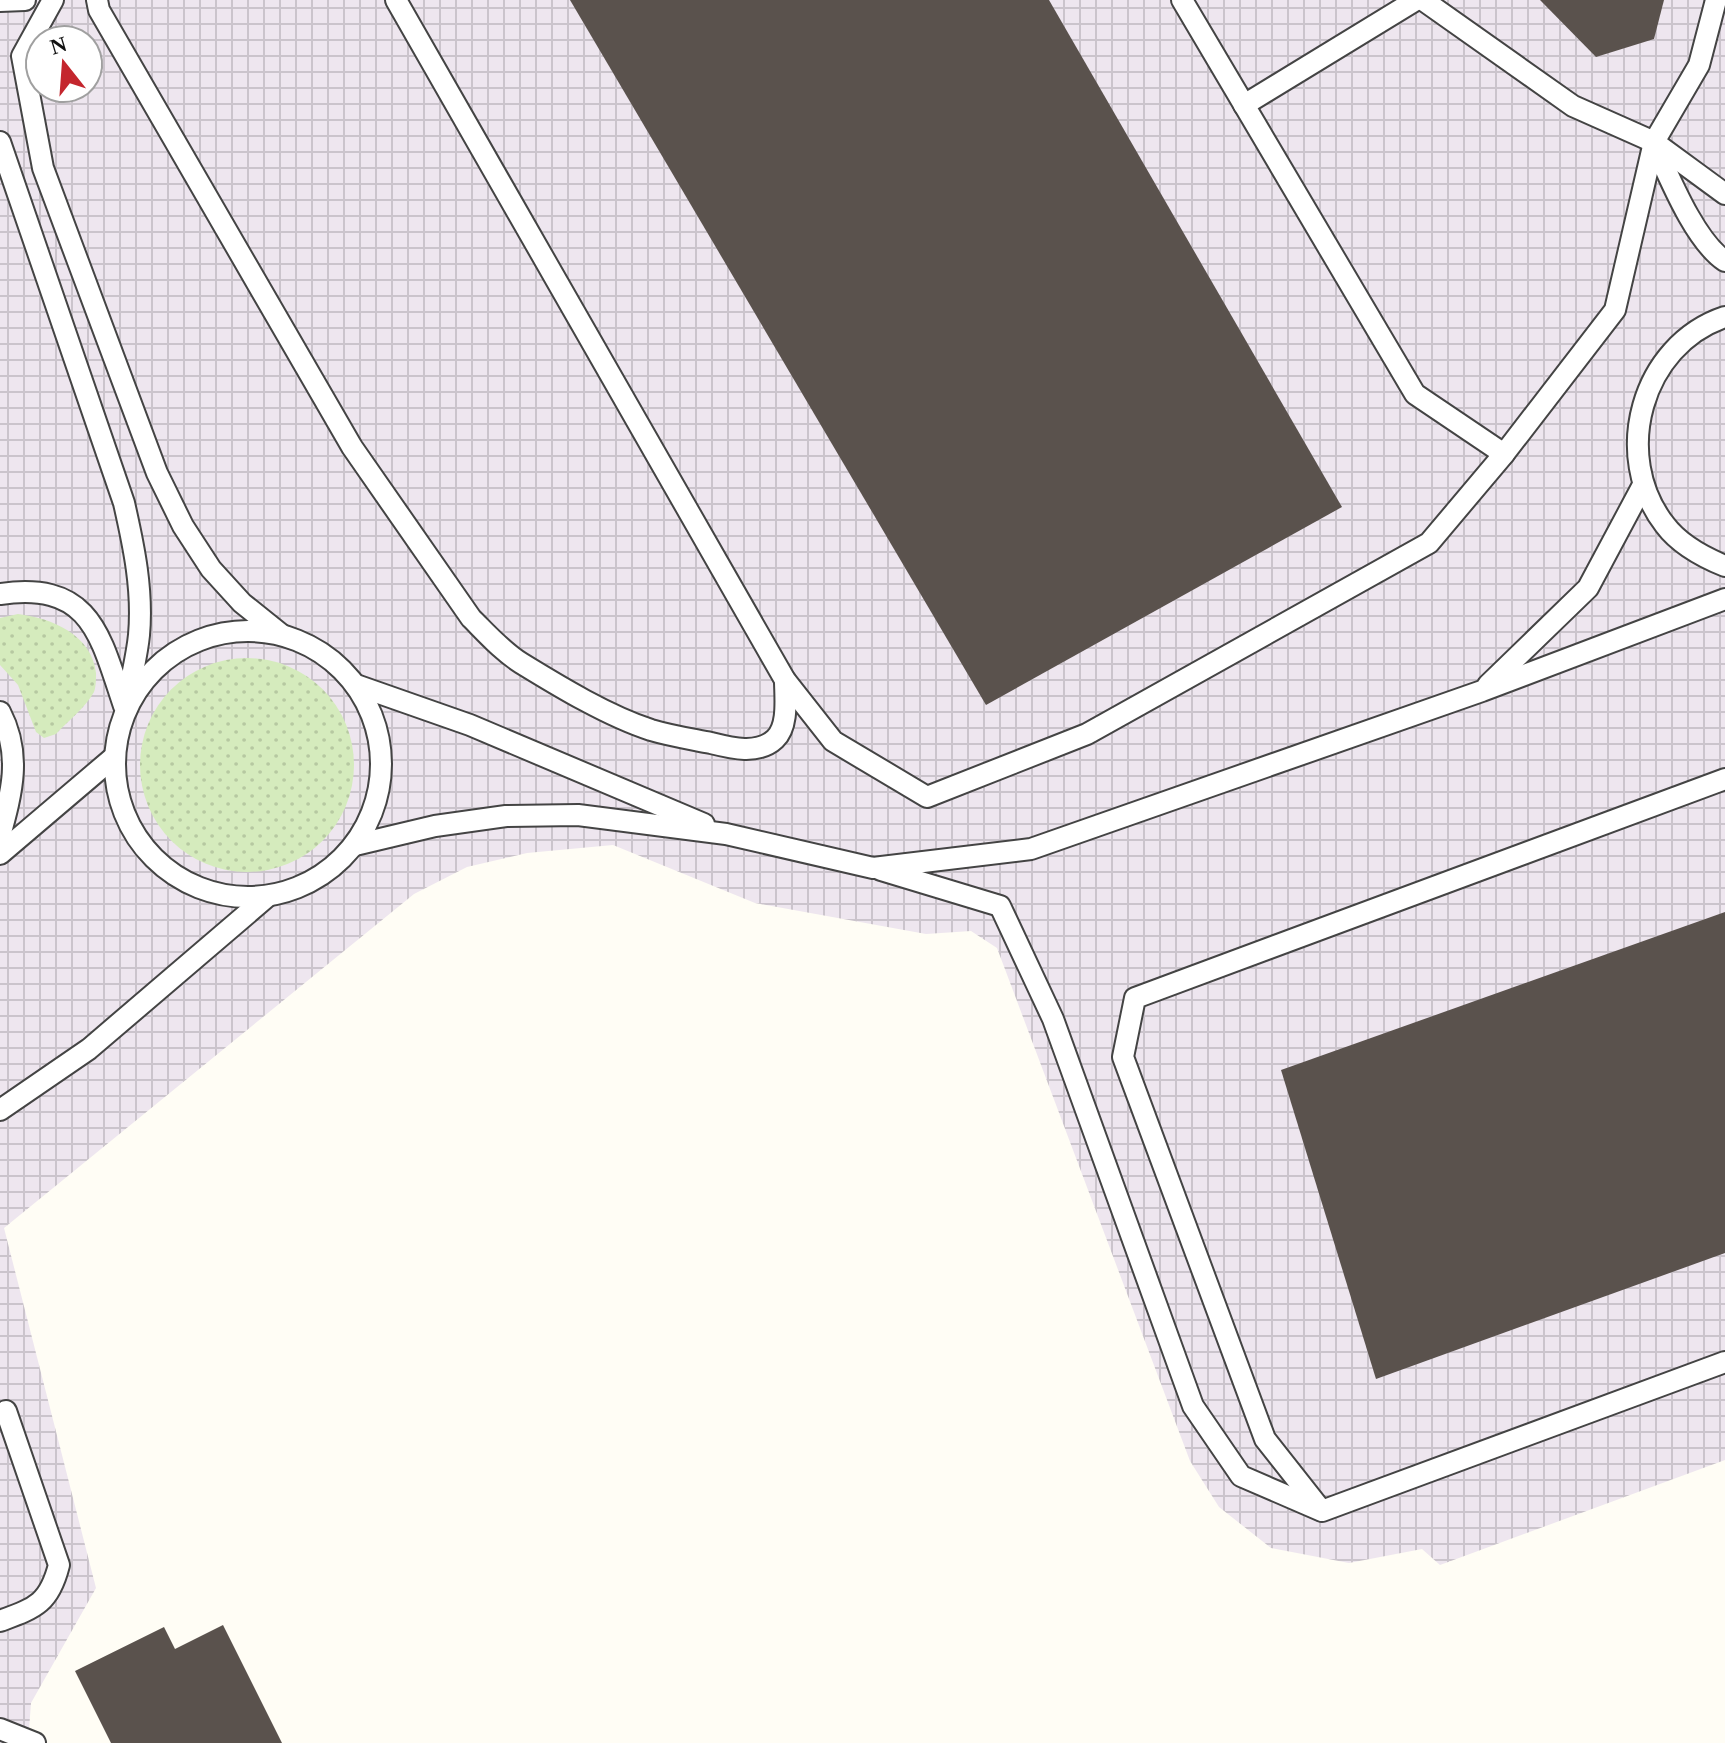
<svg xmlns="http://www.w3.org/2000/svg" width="1725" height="1743" font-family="Georgia,serif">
<defs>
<pattern id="industrial-grid" width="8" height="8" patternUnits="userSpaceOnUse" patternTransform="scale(2)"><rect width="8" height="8" fill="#eee6ef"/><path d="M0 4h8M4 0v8" fill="none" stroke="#cbc4cc"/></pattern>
<pattern id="grass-dots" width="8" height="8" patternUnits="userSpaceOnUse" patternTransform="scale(2)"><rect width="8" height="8" fill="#d5ebbd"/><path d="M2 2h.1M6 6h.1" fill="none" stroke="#b6c8a1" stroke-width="1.8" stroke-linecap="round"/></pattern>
</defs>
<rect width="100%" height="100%" fill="#fffdf5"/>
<path fill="url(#industrial-grid)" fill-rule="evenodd" d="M 0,0 L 1725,0 L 1725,1460 L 1440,1565 L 1422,1549 L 1349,1563 L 1271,1548 L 1219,1507 L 1190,1461 L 997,948 L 971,931 L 926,934 L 755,903 L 613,845 L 527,853 L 467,867 L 414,894 L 4,1228 L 96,1588 L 31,1703 L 28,1743 L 0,1743 ZM 40,40 L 88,40 L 88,88 L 40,88 Z"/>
<g fill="url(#grass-dots)">
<path d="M 18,614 C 52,618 92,635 96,673 C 96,679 96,687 94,692 C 86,707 68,721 56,734 L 44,738 L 36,732 L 18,685 L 0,665 L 0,618 Z"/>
<circle cx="247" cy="765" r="107"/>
</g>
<g fill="#5a524d">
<path d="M 570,0 L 1049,0 L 1342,507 L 986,705 Z"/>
<path d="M 1540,0 L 1664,0 L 1654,39 L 1596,57 Z"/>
<path d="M 1725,912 L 1725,1253 L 1376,1379 L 1281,1070 Z"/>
<path d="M 223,1625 L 282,1743 L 111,1743 L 75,1671 L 164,1627 L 175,1649 Z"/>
</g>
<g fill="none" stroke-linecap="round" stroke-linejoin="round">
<g stroke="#444" stroke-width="24">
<g id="lane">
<path d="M 53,0 L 22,56 L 43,168 L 157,473 L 183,526 L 211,569 L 242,603 L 282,635"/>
<path d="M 97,0 L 99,10 L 352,447 L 471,618 C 487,634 502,651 521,663 C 560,687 608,716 651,730 C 671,736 691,739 711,743 C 731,748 758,755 775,739 C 789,726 785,697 785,680"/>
<path d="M 396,0 L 785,680 L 833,741 L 927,797 L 1087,734 L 1429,543 L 1504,454 L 1615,310 L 1654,142 L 1699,65 L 1716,0"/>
<path d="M 1182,0 L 1415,394 L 1504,454"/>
<path d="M 1423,0 L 1573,106 L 1654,142 L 1725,194"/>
<path d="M 0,1 L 25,0"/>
<path d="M 1244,105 L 1416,0"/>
<path d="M 0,142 L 124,503 C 134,547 143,590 139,635 C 137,656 131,678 128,698"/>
<path d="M 1655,146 C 1670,179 1695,241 1725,261"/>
<path d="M 1725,317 C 1641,345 1611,456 1665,525 C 1680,545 1703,557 1725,566"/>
<path d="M 0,594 C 91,581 100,635 124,706"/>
<circle cx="248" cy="764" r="133"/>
<path d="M 356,685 L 470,725 L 704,824"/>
<path d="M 1488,685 L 1588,588 L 1643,485"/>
<path d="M 0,712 C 22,754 12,792 0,836"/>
<path d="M 355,845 L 435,826 L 506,816 L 578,815 L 726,834 L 873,868 L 1031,849 L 1482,691 L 1725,599"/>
<path d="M 0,854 L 114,757"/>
<path d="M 881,870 L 1000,906 L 1053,1019 L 1193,1406 L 1241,1476 L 1322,1511 L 1725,1362"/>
<path d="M 0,1110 L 89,1049 L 268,896"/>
<path d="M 1321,1510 L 1265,1439 L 1123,1057 L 1135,998 L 1725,779"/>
<path d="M 0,1621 C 35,1608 49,1604 59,1565 L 6,1411"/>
<path d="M 0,1729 L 35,1743"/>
</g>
</g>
<use href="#lane" stroke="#fff" stroke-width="20"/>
</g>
<g transform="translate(64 64) rotate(343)"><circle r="38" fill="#ffffff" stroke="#a0a0a0" stroke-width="2"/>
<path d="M0-6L14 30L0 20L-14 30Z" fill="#c4262e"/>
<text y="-12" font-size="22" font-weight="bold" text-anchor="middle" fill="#111111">N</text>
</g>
</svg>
